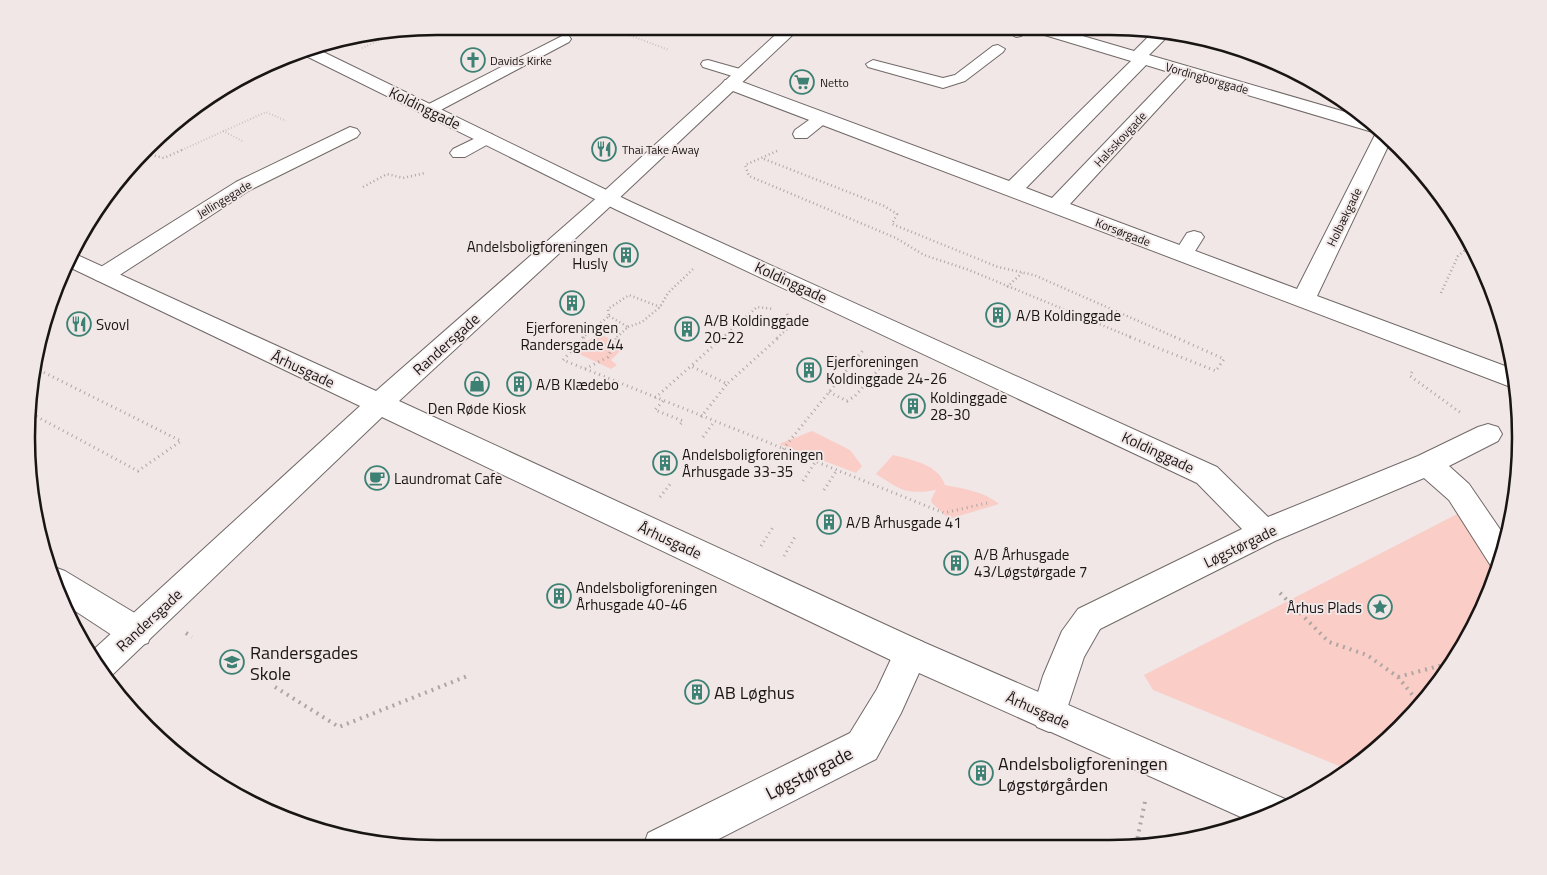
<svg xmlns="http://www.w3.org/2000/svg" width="1547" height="875" font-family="'Titillium Web',sans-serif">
<rect width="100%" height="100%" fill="#f1e7e6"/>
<g fill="#facdc7">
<path d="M 598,333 L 625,346 L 611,360 L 617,365 L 611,369 L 575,352 Z"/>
<path d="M 812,431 L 850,450 L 862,466 L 856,473 L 779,444 Z"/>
<path d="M 893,455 C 912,460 938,464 945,485 C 964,489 983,491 999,504 L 949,519 L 932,503 L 931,500 L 936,490 C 906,495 901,490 876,474 Z"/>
<path d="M 1463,511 L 1499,569 L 1465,643 L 1400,728 L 1349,770 L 1153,690 L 1144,675 Z"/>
</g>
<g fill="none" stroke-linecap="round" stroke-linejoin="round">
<g stroke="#716968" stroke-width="2">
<g id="service">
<path d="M 1015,27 L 1030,27 L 1021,36 L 1016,37 L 1009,33 Z"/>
<path d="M 564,35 L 569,36 L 571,39 L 569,42 L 435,113 L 423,113 L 421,110 L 423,107 Z"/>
<path d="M 998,45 L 1005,49 L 1003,52 L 965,81 L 943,88 L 868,67 L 866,64 L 873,60 L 943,78 L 955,75 L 993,46 Z"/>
<path d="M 708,60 L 747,71 L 750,74 L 742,79 L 703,67 L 701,64 L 703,61 Z"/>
<path d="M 822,113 L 830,118 L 828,121 L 807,138 L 795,138 L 793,134 L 795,130 L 816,115 Z"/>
<path d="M 486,133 L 492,134 L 494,138 L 492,142 L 465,157 L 453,157 L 450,153 L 453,149 Z"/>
<path d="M 1194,231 L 1201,233 L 1204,237 L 1190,259 L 1183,261 L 1176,259 L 1173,255 L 1187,233 Z"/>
</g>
</g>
<g stroke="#716968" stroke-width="2">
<g id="minor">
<path d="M 1026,27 L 1052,27 L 1134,51 L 1155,30 L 1171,33 L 1149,55 L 1366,118 L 1391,140 L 1317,296 L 1513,369 L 1516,389 L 725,88 L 722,84 L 725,80 L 737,80 L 1009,181 L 1131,61 L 1028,30 ZM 1146,65 L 1172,73 L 1052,198 L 1026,188 ZM 1187,77 L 1376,133 L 1297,289 L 1070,204 Z"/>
<path d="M 313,47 L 631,202 L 1217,467 L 1268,517 L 1418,456 L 1478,427 L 1488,424 L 1498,427 L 1502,434 L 1498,441 L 1449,466 L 1469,484 L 1506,538 L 1499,569 L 1491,566 L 1449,500 L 1424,478 L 1275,541 L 1100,629 L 1084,657 L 1061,727 L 1049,732 L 1037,727 L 1031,715 L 1043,676 L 1062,631 L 1078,609 L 1242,529 L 1197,483 L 617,210 L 298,52 Z"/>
<path d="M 350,127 L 357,129 L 360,133 L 357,137 L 250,190 L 112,280 L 104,282 L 96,280 L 92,275 L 96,270 L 236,182 Z"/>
<path d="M 54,567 L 65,571 L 148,621 L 152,632 L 148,643 L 136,647 L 124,643 L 63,603 L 57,595 L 51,568 Z"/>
<path d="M 911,637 L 923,642 L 928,653 L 901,713 L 876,759 L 703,847 L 643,847 L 648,833 L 850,733 L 877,689 L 899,642 Z"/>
</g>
</g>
<g stroke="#716968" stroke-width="2">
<path id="tertiary" d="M 784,27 L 801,27 L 615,202 L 399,401 L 923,642 L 1285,799 L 1288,804 L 1252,822 L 899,664 L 382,417 L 109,678 L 92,651 L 360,406 L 69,267 L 75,254 L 376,391 L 601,194 Z"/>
</g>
<g stroke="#aea6a5" stroke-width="2" stroke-dasharray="0.5 2.5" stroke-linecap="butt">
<path d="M 605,26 L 669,50"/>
<path d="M 362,48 L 396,33"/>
<path d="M 223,131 L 244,142"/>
<path d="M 182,150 L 266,112 L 286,121"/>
</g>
<g stroke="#aea6a5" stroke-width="2.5" stroke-dasharray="1 3" stroke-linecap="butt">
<path d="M 777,151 L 745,165 L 749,176 L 896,238 L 924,255 L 969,270 L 1133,338"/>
<path d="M 147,154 L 164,158 L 184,149"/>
<path d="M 764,159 L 884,206 L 897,214 L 892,224 L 998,267 L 1034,275 L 1177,338"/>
<path d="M 363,187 L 387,174 L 403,178 L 425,173"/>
<path d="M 116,190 L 126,181 L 123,180"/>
<path d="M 1007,287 L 1022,273"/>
<path d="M 1441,293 L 1458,256 L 1470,246 L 1470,242"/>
<path d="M 609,316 L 628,327 L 616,338"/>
<path d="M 628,327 L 642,322 L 660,307 L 668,293 L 694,268"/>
<path d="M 582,338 L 609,316 L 608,309 L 629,295 L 660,307"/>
<path d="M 722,338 L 757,307 L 774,309"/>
<path d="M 777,338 L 793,324 L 787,314"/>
</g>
<g stroke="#aea6a5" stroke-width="3" stroke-dasharray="1 4" stroke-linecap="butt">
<path d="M 584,337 L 563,360 L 944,513 L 987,503"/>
<path d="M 723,337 L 691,366 L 727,384 L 779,337"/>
<path d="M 1130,337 L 1216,371 L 1224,359 L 1175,337"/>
<path d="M 585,369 L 608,357 L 617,337"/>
<path d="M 1412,372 L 1410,376 L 1461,413"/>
<path d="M 829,392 L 847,401 L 855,396 L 887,360"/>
<path d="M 655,398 L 691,366"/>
<path d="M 663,401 L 655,410 L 683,421 L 678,427"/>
<path d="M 32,414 L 138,471 L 181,441 L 37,369"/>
<path d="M 701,417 L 727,384"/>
<path d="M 703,437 L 714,422"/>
<path d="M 783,449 L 864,349"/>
<path d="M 803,481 L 816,461"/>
<path d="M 824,490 L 837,470"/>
<path d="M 660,497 L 671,483"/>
<path d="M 761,546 L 773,527"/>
<path d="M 784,556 L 795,537"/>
</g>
<g stroke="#aea6a5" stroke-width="4" stroke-dasharray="2 5" stroke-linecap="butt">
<path d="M 1280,593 L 1329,642 L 1367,655 L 1398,677 L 1419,703"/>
<path d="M 186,633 L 192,637"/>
<path d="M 1398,677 L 1450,663"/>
<path d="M 275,687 L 339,727 L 470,675"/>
<path d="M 1136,845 L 1146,797"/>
</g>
<use href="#service" fill="#fff" fill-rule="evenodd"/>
<use href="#minor" fill="#fff" fill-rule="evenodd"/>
<use href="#tertiary" fill="#fff" fill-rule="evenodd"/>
</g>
<defs>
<g id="church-ring" transform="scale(1.25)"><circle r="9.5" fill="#f1e7e6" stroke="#3d8174" stroke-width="1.5"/><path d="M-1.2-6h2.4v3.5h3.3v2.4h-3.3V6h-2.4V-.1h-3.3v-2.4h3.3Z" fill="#3d8174"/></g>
<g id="supermarket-ring" transform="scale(1.25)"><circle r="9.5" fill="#f1e7e6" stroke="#3d8174" stroke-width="1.5"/><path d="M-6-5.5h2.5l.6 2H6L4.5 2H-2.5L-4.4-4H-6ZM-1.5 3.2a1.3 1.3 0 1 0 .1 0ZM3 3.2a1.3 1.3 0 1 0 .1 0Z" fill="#3d8174"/></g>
<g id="restaurant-ring" transform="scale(1.25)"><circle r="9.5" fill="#f1e7e6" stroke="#3d8174" stroke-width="1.5"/><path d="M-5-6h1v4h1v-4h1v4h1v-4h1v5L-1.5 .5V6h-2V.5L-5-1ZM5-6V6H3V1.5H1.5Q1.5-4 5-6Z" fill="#3d8174"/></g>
<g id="building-ring" transform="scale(1.25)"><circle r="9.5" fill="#f1e7e6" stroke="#3d8174" stroke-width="1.5"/><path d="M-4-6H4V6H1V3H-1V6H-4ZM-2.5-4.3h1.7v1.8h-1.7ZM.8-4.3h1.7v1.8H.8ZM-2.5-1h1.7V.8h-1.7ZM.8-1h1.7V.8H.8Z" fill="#3d8174"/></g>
<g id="shop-ring" transform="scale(1.25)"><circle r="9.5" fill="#f1e7e6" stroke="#3d8174" stroke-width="1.5"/><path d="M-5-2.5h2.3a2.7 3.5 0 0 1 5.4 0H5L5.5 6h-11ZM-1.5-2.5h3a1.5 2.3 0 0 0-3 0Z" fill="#3d8174"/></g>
<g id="cafe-ring" transform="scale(1.25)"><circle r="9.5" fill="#f1e7e6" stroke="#3d8174" stroke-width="1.5"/><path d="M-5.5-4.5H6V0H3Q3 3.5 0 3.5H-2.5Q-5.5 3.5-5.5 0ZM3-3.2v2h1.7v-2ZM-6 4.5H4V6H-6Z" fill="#3d8174"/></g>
<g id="sight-ring" transform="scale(1.25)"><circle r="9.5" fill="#f1e7e6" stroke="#3d8174" stroke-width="1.5"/><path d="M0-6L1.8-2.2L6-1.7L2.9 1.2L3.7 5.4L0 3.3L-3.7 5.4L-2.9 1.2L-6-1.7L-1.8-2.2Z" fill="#3d8174"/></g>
<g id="school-ring" transform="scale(1.25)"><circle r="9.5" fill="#f1e7e6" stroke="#3d8174" stroke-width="1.5"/><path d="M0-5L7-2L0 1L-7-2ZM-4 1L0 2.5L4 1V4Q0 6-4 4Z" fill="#3d8174"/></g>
</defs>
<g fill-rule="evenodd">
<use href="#church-ring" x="473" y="60"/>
<use href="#supermarket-ring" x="802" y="82"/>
<use href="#restaurant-ring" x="604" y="149"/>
<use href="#building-ring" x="626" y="255"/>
<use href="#building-ring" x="572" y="303"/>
<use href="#building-ring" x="998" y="315"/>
<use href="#restaurant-ring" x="79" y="324"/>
<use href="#building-ring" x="687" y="329"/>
<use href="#building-ring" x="809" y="370"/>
<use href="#shop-ring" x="477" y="384"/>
<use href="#building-ring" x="519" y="384"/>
<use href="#building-ring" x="913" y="406"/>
<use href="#building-ring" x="665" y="463"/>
<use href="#cafe-ring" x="377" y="478"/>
<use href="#building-ring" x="829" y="522"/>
<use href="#building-ring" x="956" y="563"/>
<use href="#building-ring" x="559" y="596"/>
<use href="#sight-ring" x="1380" y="607"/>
<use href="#school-ring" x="232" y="662"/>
<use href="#building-ring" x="697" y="692"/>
<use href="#building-ring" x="981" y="773"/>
</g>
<g text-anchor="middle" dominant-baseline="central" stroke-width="4" stroke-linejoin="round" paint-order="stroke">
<g font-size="12" fill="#191515" stroke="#f1e7e6" text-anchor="start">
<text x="490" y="60">Davids Kirke</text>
<text x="820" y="82">Netto</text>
<text x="622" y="149">Thai Take Away</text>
</g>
<g font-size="12" fill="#191515" stroke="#f1e7e6">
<text transform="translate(1207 78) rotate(16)">Vordingborggade</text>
<text transform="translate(1120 139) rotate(-47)">Halsskovgade</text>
<text transform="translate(224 199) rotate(-31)">Jellingegade</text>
<text transform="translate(1344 217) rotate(-64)">Holbækgade</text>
<text transform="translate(1123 232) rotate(21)">Korsørgade</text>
</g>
<g font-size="15" fill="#191515" stroke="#f1e7e6">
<text transform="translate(425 108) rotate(26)">Koldinggade</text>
<text transform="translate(791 282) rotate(25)">Koldinggade</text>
<text transform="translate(446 344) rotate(-42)">Randersgade</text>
<text transform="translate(303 369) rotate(25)">Århusgade</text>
<text transform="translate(1158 452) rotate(25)">Koldinggade</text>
<text transform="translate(670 540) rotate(25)">Århusgade</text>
<text transform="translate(1240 546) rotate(-26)">Løgstørgade</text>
<text transform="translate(149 620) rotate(-43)">Randersgade</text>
<text transform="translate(1038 710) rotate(24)">Århusgade</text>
</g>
<g font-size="15" fill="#191515" stroke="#f1e7e6" text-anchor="start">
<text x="608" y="246" text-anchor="end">Andelsboligforeningen<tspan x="608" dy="17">Husly</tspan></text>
<text x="1016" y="315">A/B Koldinggade</text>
<text x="704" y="320">A/B Koldinggade<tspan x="704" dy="17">20-22</tspan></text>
<text x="96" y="324">Svovl</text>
<text x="572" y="327" text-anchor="middle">Ejerforeningen<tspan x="572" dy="17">Randersgade 44</tspan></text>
<text x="826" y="361">Ejerforeningen<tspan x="826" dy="17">Koldinggade 24-26</tspan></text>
<text x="536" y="384">A/B Klædebo</text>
<text x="930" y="397">Koldinggade<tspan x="930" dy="17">28-30</tspan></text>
<text x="477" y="408" text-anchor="middle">Den Røde Kiosk</text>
<text x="682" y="454">Andelsboligforeningen<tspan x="682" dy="17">Århusgade 33-35</tspan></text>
<text x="394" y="478">Laundromat Cafe</text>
<text x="846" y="522">A/B Århusgade 41</text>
<text x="974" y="554">A/B Århusgade<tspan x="974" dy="17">43/Løgstørgade 7</tspan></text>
<text x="576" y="587">Andelsboligforeningen<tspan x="576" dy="17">Århusgade 40-46</tspan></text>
<text x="1362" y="607" text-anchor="end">Århus Plads</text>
</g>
<g font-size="18" fill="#191515" stroke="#f1e7e6" text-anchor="start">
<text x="250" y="652">Randersgades<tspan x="250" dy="21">Skole</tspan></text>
<text x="714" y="692">AB Løghus</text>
<text x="998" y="763">Andelsboligforeningen<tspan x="998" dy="21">Løgstørgården</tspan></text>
</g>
<g font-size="18" fill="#191515" stroke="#f1e7e6">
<text transform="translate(809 773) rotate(-27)">Løgstørgade</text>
</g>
</g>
<path d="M0 0H1547V875H0ZM437 35H1110A402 402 0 0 1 1512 437V438A402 402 0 0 1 1110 840H437A402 402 0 0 1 35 438V437A402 402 0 0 1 437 35Z" fill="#f1e7e6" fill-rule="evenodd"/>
<path fill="none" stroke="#191515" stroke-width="2.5" d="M437 35H1110A402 402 0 0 1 1512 437V438A402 402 0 0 1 1110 840H437A402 402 0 0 1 35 438V437A402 402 0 0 1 437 35Z"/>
</svg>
